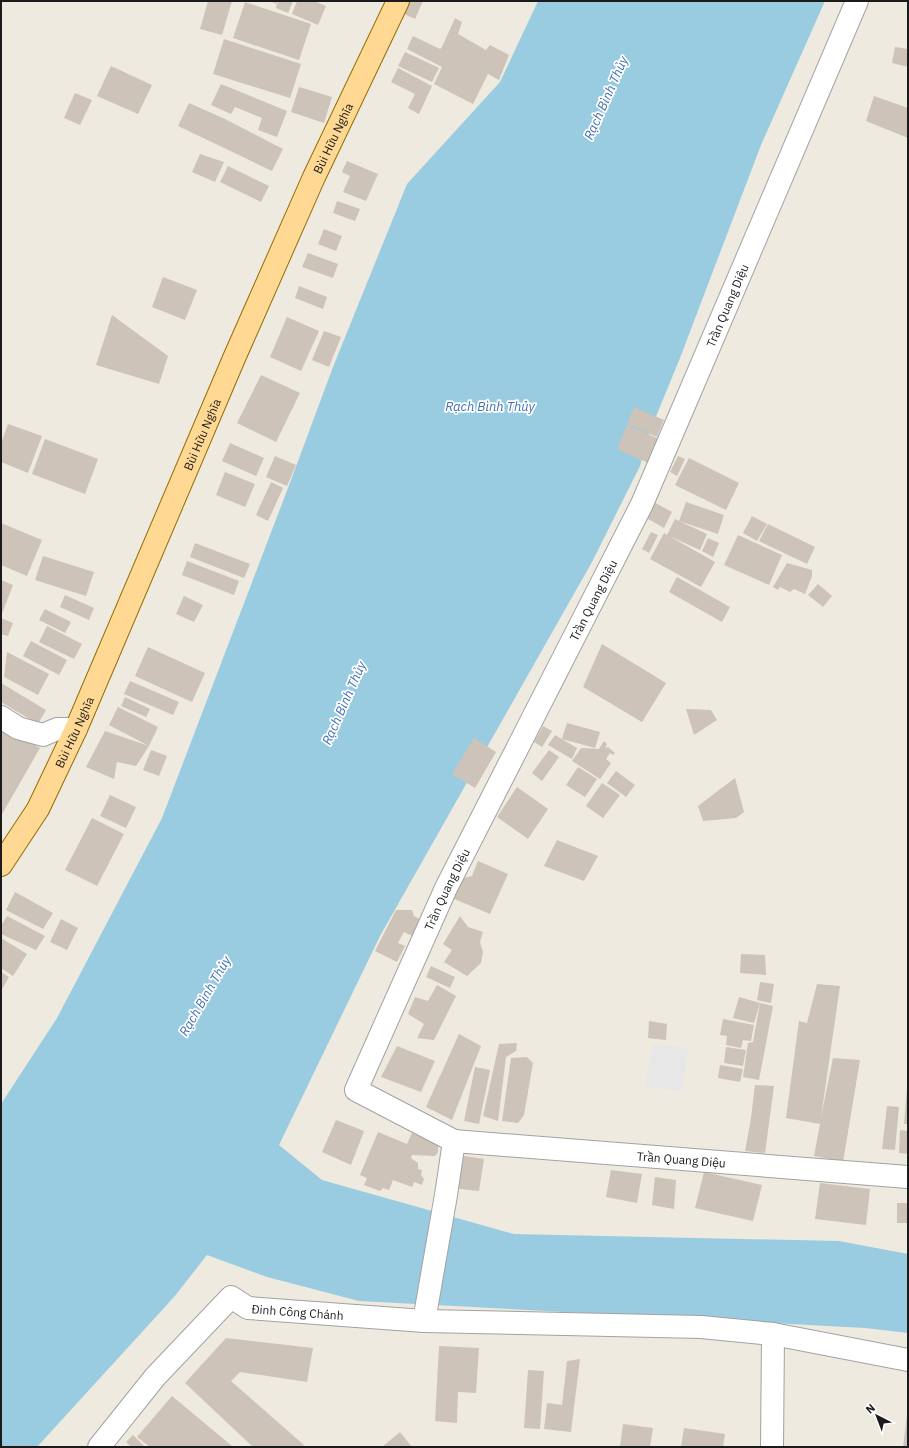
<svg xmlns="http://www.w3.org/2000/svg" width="909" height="1448" font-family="'IBM Plex Sans',sans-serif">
<rect width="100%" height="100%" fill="#eeeadf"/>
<path fill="#e7e7e7" d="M 653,1044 L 688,1048 L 682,1091 L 645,1087 Z"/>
<path fill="#9acce1" d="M 538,1 L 825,1 L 761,145 L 680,358 L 650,431 L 640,466 L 592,562 L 380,936 L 279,1145 L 322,1180 L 514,1234 L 839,1241 L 908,1254 L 908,1333 L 865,1328 L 359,1301 L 267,1277 L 207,1255 L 174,1297 L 37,1447 L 1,1447 L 1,1104 L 57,1018 L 162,818 L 288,488 L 333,367 L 407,184 L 500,82 Z"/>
<g fill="#cec3b8">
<path d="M 208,1 L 232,1 L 222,35 L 200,29 Z"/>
<path d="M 269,1 L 277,1 L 277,4 L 279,1 L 293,1 L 288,13 L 276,8 L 277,4 Z"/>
<path d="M 297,1 L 314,1 L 326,6 L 318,25 L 292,14 Z"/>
<path d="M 410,1 L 423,1 L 415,19 L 404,14 Z"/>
<path d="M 245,2 L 311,24 L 299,60 L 233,38 Z"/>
<path d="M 455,18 L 462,22 L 458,34 L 486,50 L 490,45 L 509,55 L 499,80 L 488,74 L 473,104 L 434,84 L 442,67 L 407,49 L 413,36 L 440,49 L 442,47 Z"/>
<path d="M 224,39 L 301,64 L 290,98 L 213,74 Z"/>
<path d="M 895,47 L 908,49 L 908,67 L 892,63 Z"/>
<path d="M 405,52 L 439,68 L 432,82 L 398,66 Z"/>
<path d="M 111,66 L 152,85 L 138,114 L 97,96 Z"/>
<path d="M 398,68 L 432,86 L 419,114 L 408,108 L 415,94 L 391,82 Z"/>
<path d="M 221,84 L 287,111 L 277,137 L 258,130 L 262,118 L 235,107 L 231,114 L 211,105 Z"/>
<path d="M 299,87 L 332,97 L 324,123 L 291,112 Z"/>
<path d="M 75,93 L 92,100 L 80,125 L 64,118 Z"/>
<path d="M 874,96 L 908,108 L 908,138 L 866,121 Z"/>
<path d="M 189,103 L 225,119 L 283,149 L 272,171 L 178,126 Z"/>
<path d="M 200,154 L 224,162 L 215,182 L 192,172 Z"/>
<path d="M 347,161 L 378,174 L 366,201 L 343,192 L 350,176 L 342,172 Z"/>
<path d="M 228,166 L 269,186 L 261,202 L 220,182 Z"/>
<path d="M 337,201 L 360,209 L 355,221 L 333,213 Z"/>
<path d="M 324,229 L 342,236 L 336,251 L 318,244 Z"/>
<path d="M 308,253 L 338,264 L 333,278 L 302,267 Z"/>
<path d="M 163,277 L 197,290 L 185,320 L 152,307 Z"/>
<path d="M 299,286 L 327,297 L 323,309 L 295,298 Z"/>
<path d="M 112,315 L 168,356 L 159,384 L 96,365 Z"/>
<path d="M 287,317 L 319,331 L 301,371 L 270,357 Z"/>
<path d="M 324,331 L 341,337 L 329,367 L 312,360 Z"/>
<path d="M 261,375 L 300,393 L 276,442 L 237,423 Z"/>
<path d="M 634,407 L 664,420 L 657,437 L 627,424 Z"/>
<path d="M 8,424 L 42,436 L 28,473 L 1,462 L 1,443 Z"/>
<path d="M 627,425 L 664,441 L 653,465 L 617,449 Z"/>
<path d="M 45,439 L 98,459 L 85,494 L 32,474 Z"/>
<path d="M 230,443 L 264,458 L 256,476 L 222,461 Z"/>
<path d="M 275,456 L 296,465 L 287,486 L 266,477 Z"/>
<path d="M 678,456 L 685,459 L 677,476 L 670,472 Z"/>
<path d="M 689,458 L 739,483 L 726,510 L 675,485 Z"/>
<path d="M 225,472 L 255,484 L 245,507 L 216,495 Z"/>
<path d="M 271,482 L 283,488 L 268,521 L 256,515 Z"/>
<path d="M 650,500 L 672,512 L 664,528 L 641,515 Z"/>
<path d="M 686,502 L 724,515 L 718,534 L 679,521 L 707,534 L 700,550 L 669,536 L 715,562 L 701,587 L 650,559 L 664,533 L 667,535 L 675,519 L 679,521 Z"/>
<path d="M 752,516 L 767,524 L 757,541 L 743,533 Z"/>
<path d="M 1,523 L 42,540 L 27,576 L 1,565 Z"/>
<path d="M 768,524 L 815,547 L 807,564 L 759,541 Z"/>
<path d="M 651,532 L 658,535 L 649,553 L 642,549 Z"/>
<path d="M 738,535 L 782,555 L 769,585 L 724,565 Z"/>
<path d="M 708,538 L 719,543 L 713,557 L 702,551 Z"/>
<path d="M 195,543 L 250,564 L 244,578 L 190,557 Z"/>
<path d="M 43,556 L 94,572 L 86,596 L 35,580 Z"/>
<path d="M 187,561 L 239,581 L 234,595 L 182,575 Z"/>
<path d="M 787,563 L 812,570 L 812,576 L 805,594 L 794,589 L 790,592 L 780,587 L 778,590 L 773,587 Z"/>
<path d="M 677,577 L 730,607 L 722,622 L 669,592 Z"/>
<path d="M 1,580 L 13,585 L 1,616 Z"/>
<path d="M 818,584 L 832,596 L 823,607 L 808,595 Z"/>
<path d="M 65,595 L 94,608 L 89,620 L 60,607 Z"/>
<path d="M 184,596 L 203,605 L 194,622 L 176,614 Z"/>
<path d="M 45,609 L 71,622 L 65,633 L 39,620 Z"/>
<path d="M 1,618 L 13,623 L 8,636 L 1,634 Z"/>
<path d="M 47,626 L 82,644 L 74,659 L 39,642 Z"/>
<path d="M 31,641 L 67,660 L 59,675 L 23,656 Z"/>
<path d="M 602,644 L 666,683 L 642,722 L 583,687 Z"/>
<path d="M 148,647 L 205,673 L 192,702 L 135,676 Z"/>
<path d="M 7,652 L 49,674 L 38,695 L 4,677 Z"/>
<path d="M 130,681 L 179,702 L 173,715 L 124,694 Z"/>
<path d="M 1,683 L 46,710 L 38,724 L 1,702 Z"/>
<path d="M 125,697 L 150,709 L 146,717 L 121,706 Z"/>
<path d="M 118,707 L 158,727 L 149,746 L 136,766 L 117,762 L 114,779 L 86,767 L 105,731 L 149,746 L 109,725 Z"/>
<path d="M 686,709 L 711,710 L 717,720 L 694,735 Z"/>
<path d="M 567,723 L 600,732 L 595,748 L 562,739 Z"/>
<path d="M 543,726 L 552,731 L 542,747 L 534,742 Z"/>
<path d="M 1,727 L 40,748 L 1,816 Z"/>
<path d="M 555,735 L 577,748 L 572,759 L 548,745 Z"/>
<path d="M 474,738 L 496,752 L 475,788 L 452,774 Z"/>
<path d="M 604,741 L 607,744 L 605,748 L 608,747 L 615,753 L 613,755 L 610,753 L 606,759 L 611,763 L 600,779 L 572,761 L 581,748 L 599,749 Z"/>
<path d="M 151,750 L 167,756 L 159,776 L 143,770 Z"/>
<path d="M 549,750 L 559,757 L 542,781 L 532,773 Z"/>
<path d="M 578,767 L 597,779 L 585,797 L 566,785 Z"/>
<path d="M 616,771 L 635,785 L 626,797 L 607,783 Z"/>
<path d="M 735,778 L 744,812 L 736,818 L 703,821 L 698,806 Z"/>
<path d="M 602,783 L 620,795 L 603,818 L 586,806 Z"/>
<path d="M 517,787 L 548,809 L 528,839 L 497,817 Z"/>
<path d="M 110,795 L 136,807 L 126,828 L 100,816 Z"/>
<path d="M 92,818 L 124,834 L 97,886 L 65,870 Z"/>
<path d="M 557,840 L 598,856 L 584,881 L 544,866 Z"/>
<path d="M 478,861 L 508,874 L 490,914 L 452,898 L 460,879 L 472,876 Z"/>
<path d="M 15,892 L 53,913 L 43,929 L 6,910 Z"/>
<path d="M 396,910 L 412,910 L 414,916 L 428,924 L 420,940 L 404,932 L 398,943 L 405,946 L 397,962 L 375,951 Z"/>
<path d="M 7,916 L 45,936 L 36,950 L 1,934 L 1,926 Z"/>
<path d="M 460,916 L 468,927 L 483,932 L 480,942 L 483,952 L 481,963 L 467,976 L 444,962 L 452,950 L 443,944 Z"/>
<path d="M 61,919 L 78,928 L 67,950 L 50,942 Z"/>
<path d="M 1,938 L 27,954 L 13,976 L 1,968 Z"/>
<path d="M 741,954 L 765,955 L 766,975 L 740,973 Z"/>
<path d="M 431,966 L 455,977 L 450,988 L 426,977 Z"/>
<path d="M 1,972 L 9,977 L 1,991 Z"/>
<path d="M 760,982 L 774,984 L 771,1003 L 757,1000 Z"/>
<path d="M 817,984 L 840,986 L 821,1117 L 833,1058 L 860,1060 L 843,1162 L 814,1156 L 820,1124 L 786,1118 L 799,1021 L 807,1023 Z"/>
<path d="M 437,985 L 456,996 L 434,1040 L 417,1038 L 424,1024 L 408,1014 L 415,997 L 428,1001 Z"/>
<path d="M 739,997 L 760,1003 L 754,1023 L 733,1018 Z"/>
<path d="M 760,1003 L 773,1006 L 759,1080 L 743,1077 L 748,1043 L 753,1042 Z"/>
<path d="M 723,1019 L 754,1025 L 751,1041 L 743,1040 L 741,1048 L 726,1045 L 727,1036 L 720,1035 Z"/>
<path d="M 649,1021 L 667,1024 L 666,1040 L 648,1038 Z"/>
<path d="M 459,1034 L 481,1046 L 452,1120 L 426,1107 Z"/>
<path d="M 517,1043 L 516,1051 L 506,1057 L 498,1121 L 483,1116 L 499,1044 Z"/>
<path d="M 397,1046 L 435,1061 L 421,1092 L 381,1077 Z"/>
<path d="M 726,1047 L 746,1050 L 743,1066 L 724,1063 Z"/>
<path d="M 527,1057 L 533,1063 L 524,1115 L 518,1123 L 502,1121 L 511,1058 Z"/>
<path d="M 720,1065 L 743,1069 L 740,1082 L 718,1078 Z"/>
<path d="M 475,1067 L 490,1070 L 479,1124 L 464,1121 Z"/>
<path d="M 755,1085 L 774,1086 L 765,1153 L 745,1151 L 751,1118 Z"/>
<path d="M 907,1088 L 908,1088 L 908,1124 L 904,1124 Z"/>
<path d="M 887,1106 L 899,1107 L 895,1150 L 882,1149 Z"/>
<path d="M 336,1120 L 364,1131 L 351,1165 L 322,1152 Z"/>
<path d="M 900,1130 L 908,1131 L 908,1154 L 899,1153 Z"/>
<path d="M 378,1132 L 407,1144 L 412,1133 L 438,1144 L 438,1152 L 435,1156 L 412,1155 L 411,1158 L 418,1163 L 418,1169 L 422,1170 L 421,1175 L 424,1179 L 422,1185 L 414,1182 L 412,1187 L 393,1180 L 389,1190 L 383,1188 L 380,1191 L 364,1185 L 367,1178 L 360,1175 Z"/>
<path d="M 458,1155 L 484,1159 L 479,1191 L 452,1188 Z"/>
<path d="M 611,1170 L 642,1174 L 637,1203 L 606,1197 Z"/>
<path d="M 704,1172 L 762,1185 L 753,1221 L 695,1208 Z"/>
<path d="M 655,1177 L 676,1180 L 674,1209 L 652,1205 Z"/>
<path d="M 820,1183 L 870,1189 L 866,1225 L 815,1219 Z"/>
<rect x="897" y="1203" width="11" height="20"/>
<path d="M 226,1338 L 313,1348 L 307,1382 L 240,1372 L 231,1381 L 304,1445 L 302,1447 L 253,1447 L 185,1383 Z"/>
<path d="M 439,1346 L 479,1348 L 476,1393 L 458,1392 L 457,1423 L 435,1421 Z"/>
<path d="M 580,1359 L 571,1432 L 544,1429 L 547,1403 L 562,1405 L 567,1361 Z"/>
<path d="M 528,1370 L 544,1371 L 540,1429 L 524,1428 Z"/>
<path d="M 172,1396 L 232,1446 L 231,1447 L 150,1447 L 137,1437 Z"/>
<path d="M 907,1415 L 908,1447 L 903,1447 Z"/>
<path d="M 623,1424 L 653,1428 L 650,1447 L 620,1447 Z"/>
<path d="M 684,1428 L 725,1434 L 723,1447 L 681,1447 Z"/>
<path d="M 400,1432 L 412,1447 L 382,1447 Z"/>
<path d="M 133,1435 L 145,1447 L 131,1447 L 126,1442 Z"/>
</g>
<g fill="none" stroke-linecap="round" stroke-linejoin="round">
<g stroke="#a2a2a2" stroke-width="24">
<g id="minor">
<path d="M 1,717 L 18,728 L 43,735 L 57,729 L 76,729"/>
<path id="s1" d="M 454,1141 L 908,1177"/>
<path d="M 424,1321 L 701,1327 L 773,1334 L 908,1360"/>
<path id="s2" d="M 99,1447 L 155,1377 L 231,1297 L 248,1308 L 424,1321 L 446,1195 L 454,1141 L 356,1090 L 446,888 L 642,504 L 857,1"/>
<path d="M 772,1447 L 773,1334"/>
</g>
</g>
<g stroke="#926d00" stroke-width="24">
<g id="major">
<path id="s3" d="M 1,865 L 38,809 L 76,729 L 235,356 L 314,177 L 398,1"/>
</g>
</g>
<use href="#minor" stroke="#fff" stroke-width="22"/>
<use href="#major" stroke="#ffd993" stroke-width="22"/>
</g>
<g text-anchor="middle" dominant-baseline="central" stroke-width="3.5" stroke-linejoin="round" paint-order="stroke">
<g font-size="12" fill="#1b1b1b" stroke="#fff">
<text stroke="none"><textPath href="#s3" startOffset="800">Bùi Hữu Nghĩa</textPath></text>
<text stroke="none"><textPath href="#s2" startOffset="1558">Trần Quang Diệu</textPath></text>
<text stroke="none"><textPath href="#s3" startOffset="476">Bùi Hữu Nghĩa</textPath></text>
<text stroke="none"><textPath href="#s2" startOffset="1234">Trần Quang Diệu</textPath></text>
<text stroke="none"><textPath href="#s3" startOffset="152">Bùi Hữu Nghĩa</textPath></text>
<text stroke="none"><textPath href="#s2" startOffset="910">Trần Quang Diệu</textPath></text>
<text stroke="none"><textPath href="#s1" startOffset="228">Trần Quang Diệu</textPath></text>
<text stroke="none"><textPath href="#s2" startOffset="270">Đinh Công Chánh</textPath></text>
</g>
<g font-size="13" font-style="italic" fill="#3f70b3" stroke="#fff">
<text transform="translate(606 98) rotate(-66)">Rạch Bình Thủy</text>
<text x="490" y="406">Rạch Bình Thủy</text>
<text transform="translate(344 703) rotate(-66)">Rạch Bình Thủy</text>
<text transform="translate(205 996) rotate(-60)">Rạch Bình Thủy</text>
</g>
</g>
<rect width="909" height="1448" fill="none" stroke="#1b1b1b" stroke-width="4"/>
<g transform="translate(877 1416) rotate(318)" stroke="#ffffff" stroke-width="3" paint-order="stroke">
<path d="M0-3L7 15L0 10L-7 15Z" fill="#1b1b1b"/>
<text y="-6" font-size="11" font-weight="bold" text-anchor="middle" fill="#1b1b1b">N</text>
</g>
</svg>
